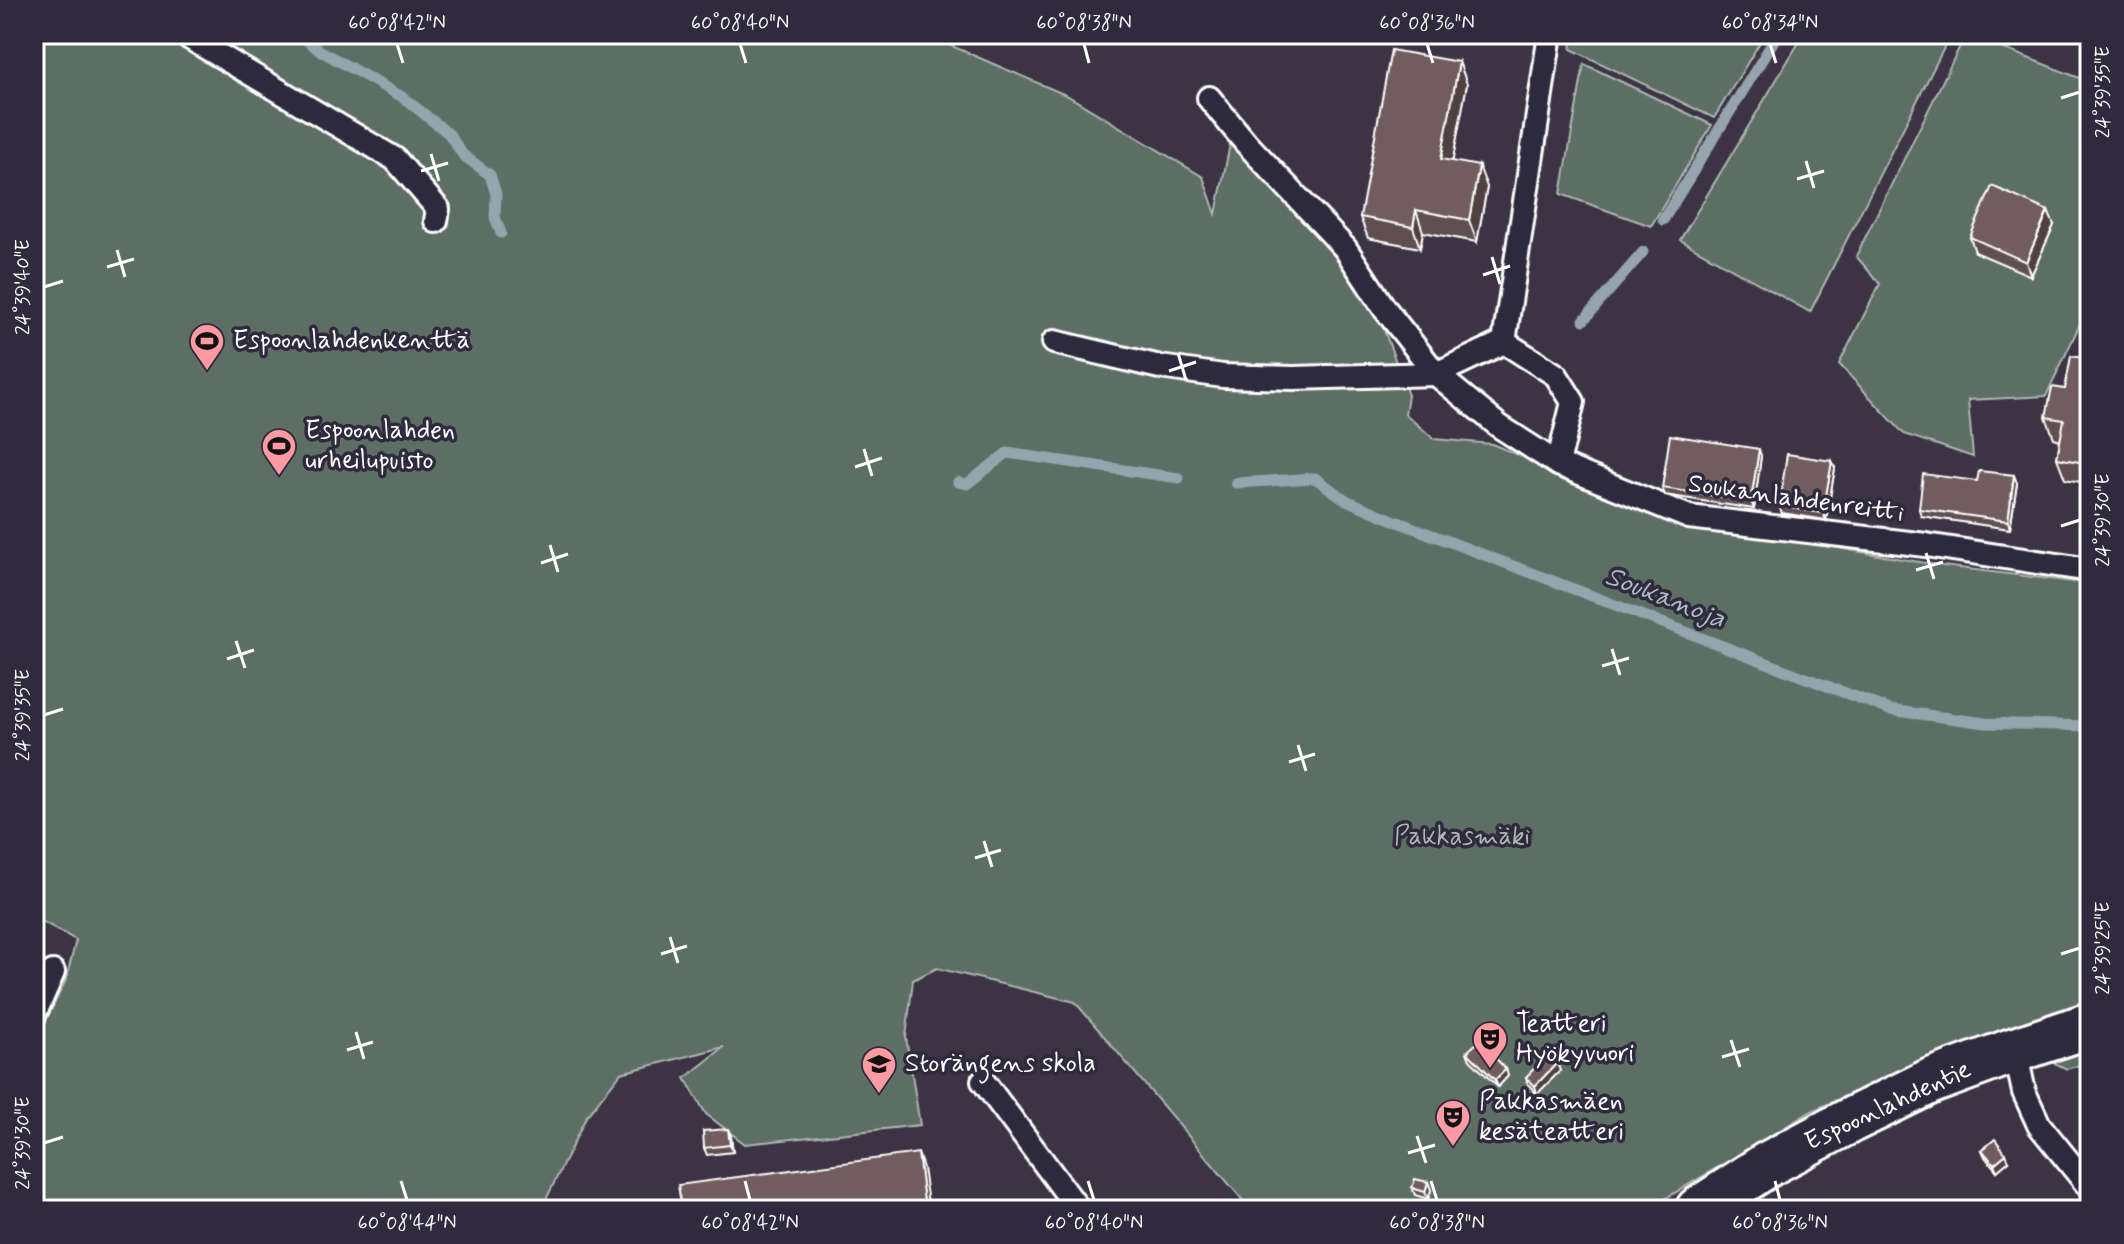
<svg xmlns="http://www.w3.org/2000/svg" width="2124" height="1244" font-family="Mynerve,sans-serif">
<rect width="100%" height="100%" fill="#3c3444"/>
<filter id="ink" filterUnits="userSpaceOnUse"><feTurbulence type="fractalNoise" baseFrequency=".0125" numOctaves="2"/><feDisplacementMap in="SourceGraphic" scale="16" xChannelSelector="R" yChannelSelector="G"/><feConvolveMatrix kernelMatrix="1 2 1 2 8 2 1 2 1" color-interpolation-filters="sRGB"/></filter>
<g filter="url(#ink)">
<g fill="#5d6e65" stroke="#aeb6b2" stroke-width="2">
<path d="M 34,34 L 924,34 L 1068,96 L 1203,177 L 1216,214 L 1231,139 L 1373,300 L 1408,395 L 1405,414 L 1434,439 L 1492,444 L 1674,520 L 1943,566 L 2090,584 L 2090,1003 L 1941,1053 L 1812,1111 L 1646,1210 L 1251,1210 L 1075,1002 L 937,968 L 913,980 L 906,1037 L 920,1125 L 745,1144 L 706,1114 L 685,1078 L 724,1047 L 621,1073 L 586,1117 L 541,1210 L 34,1210 L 34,1045 L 66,980 L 76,940 L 34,917 Z"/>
<path d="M 1574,34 L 1765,34 L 1714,118 L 1571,49 Z"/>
<path d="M 1804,34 L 1951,34 L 1810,312 L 1680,240 Z"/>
<path d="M 1966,34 L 2090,82 L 2090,303 L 2046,396 L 1968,400 L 1973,457 L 1904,434 L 1839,364 L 1880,284 L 1856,256 Z"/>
<path d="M 1584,64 L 1712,125 L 1651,226 L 1561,194 Z"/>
<path d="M 2090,1048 L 2090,1062 L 2067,1069 L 2050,1061 Z"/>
</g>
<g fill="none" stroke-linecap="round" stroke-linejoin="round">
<g stroke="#95a4ad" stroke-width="11">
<path d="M 299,34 L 319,50 L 404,98 L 449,134 L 463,155 L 490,175 L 496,194 L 495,217 L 501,233"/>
<path d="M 1663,220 L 1778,34"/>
<path d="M 1584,320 L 1643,252"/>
<path d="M 958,482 L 967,484 L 1007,453 L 1179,478"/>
<path d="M 1236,483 L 1315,478 L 1346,500 L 1398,522 L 1890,710 L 1985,723 L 2090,726"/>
</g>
<g stroke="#fff" stroke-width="28">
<g id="service">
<path d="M 183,34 L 395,159 L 438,209 L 436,221"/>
<path d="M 1209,98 L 1246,143 L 1345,248 L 1385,309 L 1436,374 L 1499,426 L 1558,464 L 1689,517 L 1926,545 L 2090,570"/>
<path d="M 1054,342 L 1160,367 L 1223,376 L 1293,378 L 1436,374 L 1504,342 L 1556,375 L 1573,402 L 1558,464"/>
<path d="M 1504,342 L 1550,34"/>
<path d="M 34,1015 L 53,972"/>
<path d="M 2015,1050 L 2024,1092 L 2039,1125 L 2090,1188"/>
<path d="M 983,1081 L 1079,1210"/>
</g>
</g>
<g stroke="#fff" stroke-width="50">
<path id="tertiary" d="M 1698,1210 L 1768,1164 L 1851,1120 L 1931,1081 L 2015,1050 L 2090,1025"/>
</g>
<use href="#service" stroke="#2f2a3d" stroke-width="22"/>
<use href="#tertiary" stroke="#2f2a3d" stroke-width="44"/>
</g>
<g fill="#615051" stroke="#fff" stroke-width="2">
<path d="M 1459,62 L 1467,84 L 1452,161 L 1487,187 L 1477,242 L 1423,232 L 1420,248 L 1368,238 L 1360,217 Z"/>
<path d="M 2054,225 L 2031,276 L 1975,252 L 1970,237 Z"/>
<path d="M 2090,359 L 2090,484 L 2065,479 L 2057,458 L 2060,440 L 2054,438 L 2046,417 L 2065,389 Z"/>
<path d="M 1761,456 L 1754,509 L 1665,495 L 1662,488 Z"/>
<path d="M 1832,461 L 1835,468 L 1826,520 L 1782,513 L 1779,506 Z"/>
<path d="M 1977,481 L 2017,483 L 2010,529 L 1921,516 L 1919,509 Z"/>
<path d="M 1467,1052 L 1506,1069 L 1508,1076 L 1498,1087 L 1470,1060 Z"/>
<path d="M 1557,1063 L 1560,1071 L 1537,1094 L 1528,1084 L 1526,1077 Z"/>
<path d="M 731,1136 L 733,1152 L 707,1155 L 704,1148 Z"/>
<path d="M 1982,1150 L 2009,1161 L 1997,1171 L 1985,1157 Z"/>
<path d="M 1428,1182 L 1431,1190 L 1428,1199 L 1415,1195 L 1412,1188 Z"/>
</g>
<g fill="#4f4142" stroke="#fff" stroke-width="2">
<path d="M 1459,62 L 1467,84 L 1449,180 L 1441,159 Z"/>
<path d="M 1479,166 L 1487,187 L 1477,242 L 1469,220 Z"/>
<path d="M 1416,210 L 1423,232 L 1420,248 L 1413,227 Z"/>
<path d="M 2048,211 L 2054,225 L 2031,276 L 2026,262 Z"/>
<path d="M 1759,449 L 1761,456 L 1754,509 L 1751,501 Z"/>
<path d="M 1832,461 L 1835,468 L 1826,520 L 1823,513 Z"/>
<path d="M 2014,475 L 2017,483 L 2010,529 L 2008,521 Z"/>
<path d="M 1557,1063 L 1560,1071 L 1537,1094 L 1535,1086 Z"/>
<path d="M 1506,1069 L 1508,1076 L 1498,1087 L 1495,1080 Z"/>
<path d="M 728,1129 L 731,1136 L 733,1152 L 730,1145 Z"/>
<path d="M 918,1153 L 923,1168 L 929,1210 L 925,1210 Z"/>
<path d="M 2006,1154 L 2009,1161 L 1997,1171 L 1994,1164 Z"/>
<path d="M 1428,1182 L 1431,1190 L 1428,1199 L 1425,1192 Z"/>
</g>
<g fill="#715d5e" stroke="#fff" stroke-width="2">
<path d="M 1391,50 L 1459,62 L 1441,159 L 1479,166 L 1469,220 L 1416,210 L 1413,227 L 1360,217 Z"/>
<path d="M 1992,186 L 2048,211 L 2026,262 L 1970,237 Z"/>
<path d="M 2071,356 L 2090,359 L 2090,464 L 2057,458 L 2064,420 L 2046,417 L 2052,387 L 2065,389 Z"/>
<path d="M 1670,435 L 1759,449 L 1751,501 L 1662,488 Z"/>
<path d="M 1787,454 L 1832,461 L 1823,513 L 1779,506 Z"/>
<path d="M 1979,471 L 2014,475 L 2008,521 L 1919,509 L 1923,474 L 1977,481 Z"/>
<path d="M 1479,1041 L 1506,1069 L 1495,1080 L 1467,1052 Z"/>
<path d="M 1548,1054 L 1557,1063 L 1535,1086 L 1526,1077 Z"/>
<path d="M 728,1129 L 730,1145 L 704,1148 L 703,1131 Z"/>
<path d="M 1995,1139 L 2006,1154 L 1994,1164 L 1982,1150 Z"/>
<path d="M 918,1153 L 925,1210 L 682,1210 L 678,1185 Z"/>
<path d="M 1415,1179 L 1428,1182 L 1425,1192 L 1412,1188 Z"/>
</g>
</g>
<path fill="none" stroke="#fff" stroke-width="3" d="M 397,44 L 403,63M 740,44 L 746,63M 1084,44 L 1089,63M 1427,44 L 1433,63M 1770,44 L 1776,63M 2061,98 L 2080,92M 431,154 L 439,181M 1806,161 L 1814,188M 421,171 L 448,163M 1797,179 L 1824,171M 117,250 L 125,277M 1492,257 L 1500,284M 107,267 L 134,259M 1483,275 L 1510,266M 44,287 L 63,281M 1178,353 L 1186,380M 1169,371 L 1196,362M 864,449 L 872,476M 855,467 L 882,458M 2061,526 L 2080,520M 550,545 L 558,572M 1926,553 L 1934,579M 541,563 L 568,554M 1916,570 L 1943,562M 236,641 L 245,668M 1612,649 L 1620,675M 227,659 L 254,650M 1602,666 L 1629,658M 44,715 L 63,709M 1298,745 L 1306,771M 1289,762 L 1315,754M 984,841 L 992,867M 975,858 L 1001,850M 670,937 L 678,963M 661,954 L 687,946M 2061,954 L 2080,948M 356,1032 L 364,1059M 1731,1040 L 1740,1067M 347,1050 L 373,1042M 1722,1057 L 1749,1049M 1417,1136 L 1426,1163M 44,1143 L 63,1137M 1408,1153 L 1435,1145M 401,1181 L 407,1200M 745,1181 L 750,1200M 1088,1181 L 1094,1200M 1431,1181 L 1437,1200M 1775,1181 L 1780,1200"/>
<defs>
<g id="stadium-pin" transform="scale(1.8)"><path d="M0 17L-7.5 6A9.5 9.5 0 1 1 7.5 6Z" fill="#ff9aa2" stroke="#2f2a3d"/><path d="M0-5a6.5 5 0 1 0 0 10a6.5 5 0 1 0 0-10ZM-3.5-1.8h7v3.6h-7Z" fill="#111"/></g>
<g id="theatre-pin" transform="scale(1.8)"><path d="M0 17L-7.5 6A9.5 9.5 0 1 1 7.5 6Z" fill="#ff9aa2" stroke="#2f2a3d"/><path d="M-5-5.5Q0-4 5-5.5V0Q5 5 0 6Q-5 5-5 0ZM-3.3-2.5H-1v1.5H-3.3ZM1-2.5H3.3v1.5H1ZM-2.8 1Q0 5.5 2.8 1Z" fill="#111"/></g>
<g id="school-pin" transform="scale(1.8)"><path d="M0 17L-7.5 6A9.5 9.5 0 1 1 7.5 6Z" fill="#ff9aa2" stroke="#2f2a3d"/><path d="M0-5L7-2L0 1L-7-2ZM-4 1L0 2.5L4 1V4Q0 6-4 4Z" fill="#111"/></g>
</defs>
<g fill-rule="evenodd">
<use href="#stadium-pin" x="207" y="341"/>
<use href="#stadium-pin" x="279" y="446"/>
<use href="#theatre-pin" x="1490" y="1039"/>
<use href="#school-pin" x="879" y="1064"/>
<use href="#theatre-pin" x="1453" y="1117"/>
</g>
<g text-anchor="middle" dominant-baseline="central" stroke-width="7" stroke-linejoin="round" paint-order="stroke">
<g font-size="26" fill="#fff" stroke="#2f2a3d" text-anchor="start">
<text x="233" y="341">Espoonlahdenkenttä</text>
<text x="305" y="431">Espoonlahden<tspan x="305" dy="30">urheilupuisto</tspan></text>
<text x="1516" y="1024">Teatteri<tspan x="1516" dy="30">Hyökyvuori</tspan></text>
<text x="905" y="1064">Storängens skola</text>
<text x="1479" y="1102">Pakkasmäen<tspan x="1479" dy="30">kesäteatteri</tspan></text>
</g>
<g font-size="26" fill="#fff" stroke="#2f2a3d">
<text transform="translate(1796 499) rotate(8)">Soukanlahdenreitti</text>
<text transform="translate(1888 1106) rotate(-25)">Espoonlahdentie</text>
</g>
<g font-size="26" fill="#aeb6b2" stroke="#2f2a3d">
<text x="1462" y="837">Pakkasmäki</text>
</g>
<g font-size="28" font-style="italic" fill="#afbbc2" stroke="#2f2a3d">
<text transform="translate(1665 598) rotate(21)">Soukanoja</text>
</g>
</g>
<rect width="2124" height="1244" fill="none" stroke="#2f2a3d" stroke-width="88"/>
<rect x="44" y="44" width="2036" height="1156" fill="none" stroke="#fff" stroke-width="3"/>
<g font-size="20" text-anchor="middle" fill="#fff">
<text x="397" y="29">60°08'42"N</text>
<text x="740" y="29">60°08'40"N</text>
<text x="1084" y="29">60°08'38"N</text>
<text x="1427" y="29">60°08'36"N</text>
<text x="1770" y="29">60°08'34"N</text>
<text transform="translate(2102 92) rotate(-90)" y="7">24°39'35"E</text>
<text transform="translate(22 287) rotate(-90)" y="7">24°39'40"E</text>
<text transform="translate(2102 520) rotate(-90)" y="7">24°39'30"E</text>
<text transform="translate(22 715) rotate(-90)" y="7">24°39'35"E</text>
<text transform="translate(2102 948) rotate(-90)" y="7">24°39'25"E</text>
<text transform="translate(22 1143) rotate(-90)" y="7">24°39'30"E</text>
<text x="407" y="1229">60°08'44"N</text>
<text x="750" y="1229">60°08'42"N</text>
<text x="1094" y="1229">60°08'40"N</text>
<text x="1437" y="1229">60°08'38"N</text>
<text x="1780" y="1229">60°08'36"N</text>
</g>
</svg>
